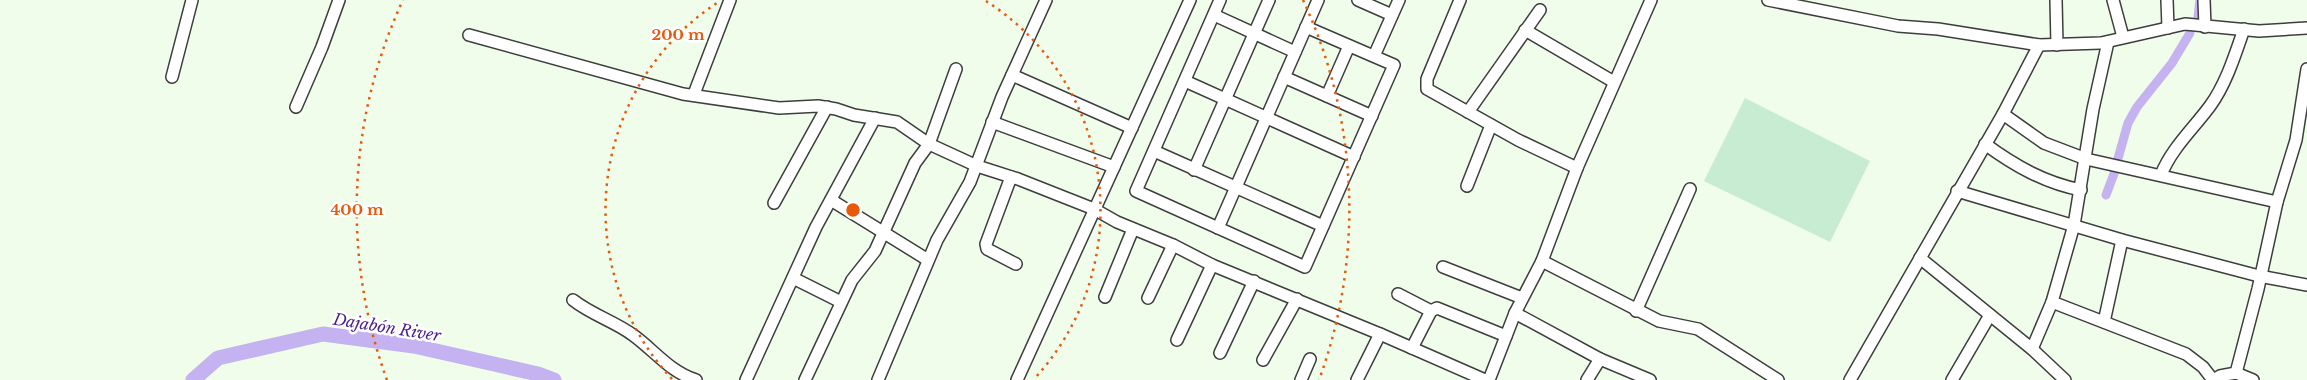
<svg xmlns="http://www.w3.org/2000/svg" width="2307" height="380" font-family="'Libre Baskerville',serif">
<rect width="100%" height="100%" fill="#effdea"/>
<path fill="#c8ecd2" d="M 1745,98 L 1870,161 L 1830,242 L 1704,181 Z"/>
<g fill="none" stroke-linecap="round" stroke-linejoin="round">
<g stroke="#c5b2f1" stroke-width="9">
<path d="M 2198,17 L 2200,0"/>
<path d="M 2117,162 L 2128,123 L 2137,107 L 2172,63 L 2190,33"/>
<path d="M 2106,195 L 2115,171"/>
</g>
<path stroke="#c5b2f1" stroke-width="15" d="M 193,380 L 218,358 L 323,334 L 414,346 L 538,374 L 554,380"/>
<g stroke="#3e3e3e" stroke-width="14">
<g id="minor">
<path d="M 1220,0 L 1136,191 L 1305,267 L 1394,65 L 1306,27"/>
<path d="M 1358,0 L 1392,15"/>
<path d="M 1460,0 L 1427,79 L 1427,89 L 1518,140 L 1577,168"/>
<path d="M 1768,0 L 1898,26 L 1938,29 L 2039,45 L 2101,43 L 2185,24 L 2259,31 L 2307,28"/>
<path d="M 2056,0 L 2057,45"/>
<path d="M 2113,0 L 2123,37"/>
<path d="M 2167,0 L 2168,28"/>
<path d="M 2204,0 L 2205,27"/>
<path d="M 1214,15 L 1295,52"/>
<path d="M 1525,30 L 1614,82"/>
<path d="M 469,35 L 683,94 L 779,108 L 818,106 L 836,109 L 854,115 L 897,122 L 929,144 L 977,166 L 1018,179 L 1094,209 L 1117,222 L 1173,245 L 1212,265 L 1380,334 L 1485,380"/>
<path d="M 2108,42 L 2093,109 L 2074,225 L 2052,302 L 2186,354 L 2203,367 L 2213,380"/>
<path d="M 1374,56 L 1399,0"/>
<path d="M 1012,75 L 1132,128"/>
<path d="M 172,77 L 192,0"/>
<path d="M 1284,77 L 1372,116"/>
<path d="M 1185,81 L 1354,157"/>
<path d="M 694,94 L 730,0"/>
<path d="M 1327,96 L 1349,46"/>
<path d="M 296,107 L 322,47 L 339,0"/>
<path d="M 1468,112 L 1540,10"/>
<path d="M 2003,114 L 2044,143 L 2086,159 L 2277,202"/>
<path d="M 992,122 L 1114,167"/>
<path d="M 1985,144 C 2015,166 2045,183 2081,190"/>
<path d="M 1154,151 L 1323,226"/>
<path d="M 1194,170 L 1269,0"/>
<path d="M 2161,175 C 2171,149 2193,129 2210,106 C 2226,84 2235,55 2244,29"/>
<path d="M 1011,177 L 986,244 L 987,249 L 1016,264"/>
<path d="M 1467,186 L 1491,125"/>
<path d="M 1957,191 L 2122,240 L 2259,276 L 2307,285"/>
<path d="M 831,200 L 928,260"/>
<path d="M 774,203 L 827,107"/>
<path d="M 1218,228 L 1318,0"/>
<path d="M 1920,258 L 2032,349 L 2065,380"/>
<path d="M 1542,261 L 1659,321 L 1698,329 L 1778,380"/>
<path d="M 1443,267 L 1522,298"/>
<path d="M 793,278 L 841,302"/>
<path d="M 1398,294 L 1431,311"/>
<path d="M 1105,297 L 1133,229"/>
<path d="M 1148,298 L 1173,245"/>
<path d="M 573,300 C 592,315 614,321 633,335 C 655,351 670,372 696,380"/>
<path d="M 1636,311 L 1690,189"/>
<path d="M 1515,313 L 1600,359 L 1650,380"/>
<path d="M 2104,322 L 2122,240"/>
<path d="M 1177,340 L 1212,265"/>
<path d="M 1412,348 L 1431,311 L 1437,308 L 1506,336"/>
<path d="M 2032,349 L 2052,302"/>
<path d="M 1220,353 L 1254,281"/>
<path d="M 1263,360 L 1297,299"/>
<path d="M 2236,373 L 2253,380"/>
<path d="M 746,380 L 816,227 L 875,118"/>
<path d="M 805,380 L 852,280 L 875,251 L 915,163 L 929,144 L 956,69"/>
<path d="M 878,380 L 937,240 L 970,182 L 1002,97 L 1046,0"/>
<path d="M 1017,380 L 1190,0"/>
<path d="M 1301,380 L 1310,359"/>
<path d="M 1357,380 L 1380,334"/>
<path d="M 1489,380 L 1515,313 L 1542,261 L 1577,168 L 1651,0"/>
<path d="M 1587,380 L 1600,359"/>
<path d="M 1850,380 L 2003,114 L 2039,45"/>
<path d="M 1952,380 L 1990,315"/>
<path d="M 2213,380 L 2220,376 L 2236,373 L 2258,289 L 2277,202 L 2296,140 L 2307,69"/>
</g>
</g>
<use href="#minor" stroke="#fff" stroke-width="11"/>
</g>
<g fill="none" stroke="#e8590c" stroke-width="2.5" stroke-dasharray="2.5 5">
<path d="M672 379A248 248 0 0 1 720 1M986 1A248 248 0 0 1 1034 379"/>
<path d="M387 380A496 496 0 0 1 403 0M1303 0A496 496 0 0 1 1319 380"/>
</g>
<g text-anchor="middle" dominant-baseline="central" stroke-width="5" stroke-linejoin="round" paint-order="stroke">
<g font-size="16" font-style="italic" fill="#491f91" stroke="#fff">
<text transform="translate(387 327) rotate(9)">Dajabón River</text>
</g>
</g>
<circle cx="853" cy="210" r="8" fill="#e8590c" stroke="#fff" stroke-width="2.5"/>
<g font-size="15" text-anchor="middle" font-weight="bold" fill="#e8590c" stroke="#fff" stroke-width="5" stroke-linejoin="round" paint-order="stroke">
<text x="678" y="40">200 m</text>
<text x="357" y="215">400 m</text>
</g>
</svg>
